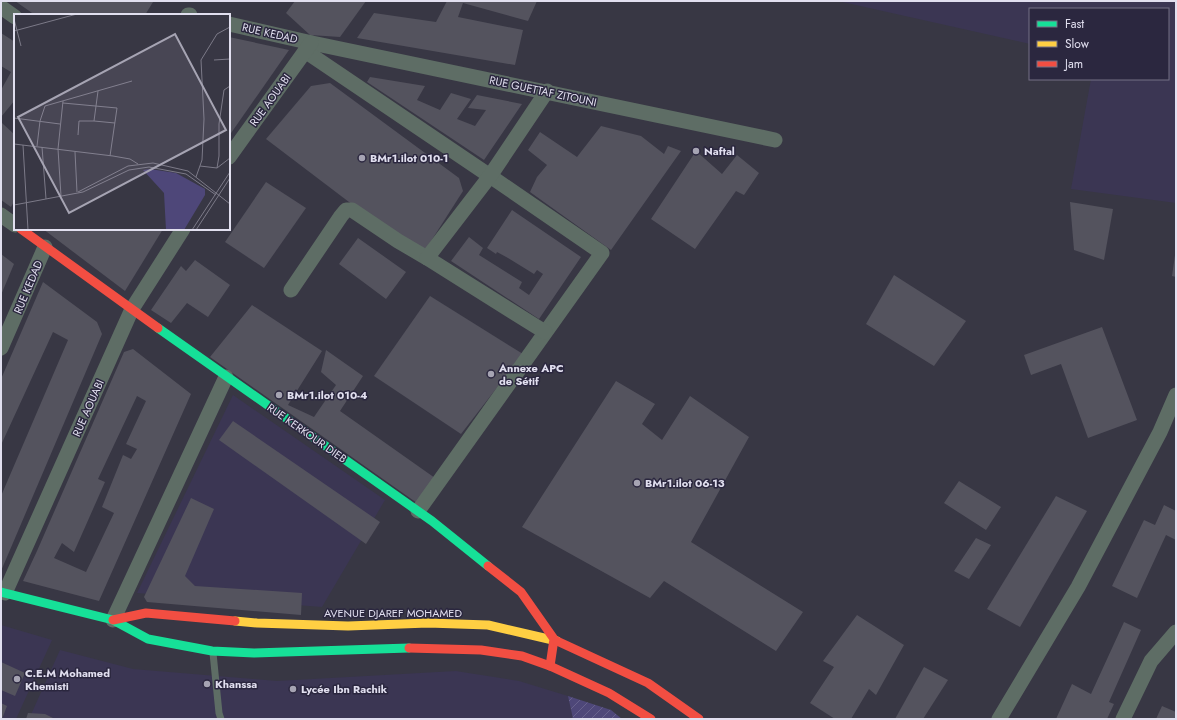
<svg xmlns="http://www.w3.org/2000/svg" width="1177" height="720" font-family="Jost,sans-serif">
<defs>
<pattern id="garden-furrows" width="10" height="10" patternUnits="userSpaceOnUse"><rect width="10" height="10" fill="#4e4779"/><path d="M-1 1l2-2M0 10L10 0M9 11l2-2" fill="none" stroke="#67618c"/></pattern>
</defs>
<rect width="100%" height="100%" fill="#383744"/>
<g fill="#3b3653">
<path d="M 838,1 L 1176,1 L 1176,203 L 1071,189 L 1091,79 L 1168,79 L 1168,9 L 1030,9 L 1030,44 Z"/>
<path d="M 233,395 L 385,500 L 322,607 L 137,593 Z"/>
<path d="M 1,625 L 52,640 L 16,719 L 1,719 Z"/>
<path d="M 60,650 L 133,669 L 277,681 L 456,671 L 462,672 L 519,681 L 568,696 L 573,719 L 29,719 Z"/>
</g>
<path fill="url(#garden-furrows)" d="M 568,696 L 611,710 L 622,719 L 573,719 Z"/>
<g fill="#54535e" fill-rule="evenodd">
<path d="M 15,1 L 152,1 L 153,2 L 145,15 L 35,15 Z"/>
<path d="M 295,1 L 366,1 L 340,37 L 310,35 L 286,13 Z"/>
<path d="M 447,1 L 537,1 L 528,21 L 463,3 L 458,17 L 523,30 L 515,65 L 357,38 L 374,13 L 436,22 Z"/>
<path d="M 1,33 L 15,42 L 15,100 L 1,117 L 1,90 L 11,72 L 1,66 Z"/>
<path d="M 229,37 L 289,50 L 229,136 Z"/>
<path d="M 370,77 L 425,86 L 417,100 L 440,110 L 451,93 L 471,99 L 457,119 L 475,126 L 486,110 L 468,108 L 477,95 L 522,104 L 484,160 L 367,82 Z"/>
<path d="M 330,83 L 459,178 L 463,191 L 424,252 L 403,243 L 266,139 L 311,86 Z"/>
<path d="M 2,123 L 15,135 L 15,200 L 11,207 L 1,200 L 1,125 Z"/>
<path d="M 601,126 L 641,136 L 664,154 L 668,146 L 681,151 L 611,250 L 530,192 L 537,177 L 547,165 L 528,150 L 540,132 L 577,157 Z"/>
<path d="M 696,151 L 722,174 L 737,155 L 759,173 L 744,195 L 736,191 L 695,249 L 651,219 Z"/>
<path d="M 266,182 L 306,208 L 264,268 L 225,242 Z"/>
<path d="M 1070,202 L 1113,209 L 1104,260 L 1074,250 Z"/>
<path d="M 512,210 L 581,257 L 539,319 L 451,261 L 469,237 L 483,248 L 479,255 L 522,282 L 519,288 L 529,295 L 543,274 L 537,270 L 534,274 L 508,258 L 497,252 L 496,254 L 487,248 Z"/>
<path d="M 43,229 L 163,229 L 125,291 Z"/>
<path d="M 358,238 L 406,272 L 386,299 L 339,264 Z"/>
<path d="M 1,254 L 14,264 L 1,295 Z"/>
<path d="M 1175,255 L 1176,255 L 1176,277 L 1172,276 Z"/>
<path d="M 195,260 L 230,285 L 208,317 L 187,303 L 171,323 L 151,310 L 181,266 L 186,271 Z"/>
<path d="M 894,275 L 966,321 L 934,366 L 866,324 Z"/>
<path d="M 43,282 L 97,322 L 102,334 L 1,571 L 1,496 L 68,340 L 53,332 L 1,445 L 1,379 Z"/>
<path d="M 430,296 L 523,354 L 461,434 L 374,376 Z"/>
<path d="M 252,305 L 322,351 L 288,405 L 314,417 L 336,385 L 321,372 L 326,350 L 363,376 L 340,411 L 435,478 L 417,503 L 210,357 Z"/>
<path d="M 1102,327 L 1137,420 L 1088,438 L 1061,364 L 1031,375 L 1024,355 Z"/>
<path d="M 133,349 L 191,394 L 99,601 L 23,581 L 37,551 L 124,352 ZM 137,396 L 146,401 L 126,444 L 137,449 L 131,459 L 123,455 L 102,507 L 114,513 L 86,572 L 54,558 L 62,543 L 74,552 L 105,482 L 98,479 Z"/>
<path d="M 616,381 L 655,404 L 642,424 L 662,440 L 690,396 L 749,437 L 691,542 L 803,612 L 776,651 L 664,581 L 650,598 L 522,527 Z"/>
<path d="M 233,421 L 380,522 L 366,544 L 219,440 Z"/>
<path d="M 959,481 L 1001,507 L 986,530 L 944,503 Z"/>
<path d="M 1056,496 L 1087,511 L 1020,627 L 987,609 Z"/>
<path d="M 191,498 L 214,509 L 185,576 L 195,586 L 302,593 L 301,615 L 147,602 L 144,597 Z"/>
<path d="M 1164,505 L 1176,511 L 1176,540 L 1166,535 L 1137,598 L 1112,586 L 1144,520 L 1155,525 Z"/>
<path d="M 976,538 L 991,545 L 969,579 L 954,571 Z"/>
<path d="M 857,615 L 904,645 L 876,695 L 869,689 L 851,719 L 835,719 L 810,703 L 834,667 L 823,661 Z"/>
<path d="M 1124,622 L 1141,630 L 1109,702 L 1114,704 L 1107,719 L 1056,719 L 1072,684 L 1091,694 Z"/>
<path d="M 1,662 L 25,673 L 15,696 L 1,690 Z"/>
<path d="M 924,667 L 948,680 L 923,719 L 895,719 Z"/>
<path d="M 1,703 L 7,706 L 2,719 L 1,719 Z"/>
<path d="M 1162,706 L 1176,712 L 1176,719 L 1156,719 Z"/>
<path d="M 28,713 L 45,714 L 55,719 L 26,719 Z"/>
</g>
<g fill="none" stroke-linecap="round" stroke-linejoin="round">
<path stroke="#5e6d65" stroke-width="7" d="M 213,653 L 219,713 L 221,719"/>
<g stroke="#5e6d65" stroke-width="15">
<path d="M 1,7 L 15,17"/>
<path d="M 188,15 L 190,15"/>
<path d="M 229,24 L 312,43 L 775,140"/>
<path d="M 305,51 L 490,176 L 602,253 L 418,511"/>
<path d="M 229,157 L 311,43"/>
<path d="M 1,215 L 15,225"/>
<path d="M 291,290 L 341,216 L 346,210 L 352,210 L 398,241 L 427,258"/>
<path d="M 545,332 L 427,258 L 490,176 L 547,91"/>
<path d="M 1,348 L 45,247"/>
<path d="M 5,593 L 132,309 L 183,229"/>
<path d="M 113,620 L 226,377"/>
<path d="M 999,719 L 1078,587 L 1160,432 L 1176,395"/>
<path d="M 1123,719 L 1151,661 L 1176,632"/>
</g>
<g stroke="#16e098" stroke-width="9">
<path d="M 158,328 L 432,521 L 488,566"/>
<path d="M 1,592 L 113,620 L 148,639 L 212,651 L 254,653 L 409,648"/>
</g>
<path stroke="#ffcf43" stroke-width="9" d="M 235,621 L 257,623 L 348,626 L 428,623 L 488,625 L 557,641"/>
<g stroke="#f24e42" stroke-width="9">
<path d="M 21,229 L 158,328"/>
<path d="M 488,566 L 521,592 L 554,639 L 550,666"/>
<path d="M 113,620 L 146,613 L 235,621"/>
<path d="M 557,641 L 648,683 L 699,719"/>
<path d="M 409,648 L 481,650 L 522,656 L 550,666 L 609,693 L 651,719"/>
</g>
</g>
<g fill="#a6a4b3" stroke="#2b273f" stroke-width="1.5">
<circle cx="696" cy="151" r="4"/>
<circle cx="362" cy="158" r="4"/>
<circle cx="491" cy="374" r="4"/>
<circle cx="279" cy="395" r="4"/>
<circle cx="637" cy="483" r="4"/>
<circle cx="17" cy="679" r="4"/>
<circle cx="207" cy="684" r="4"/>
<circle cx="293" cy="689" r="4"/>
</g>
<g text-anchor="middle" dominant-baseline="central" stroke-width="3" stroke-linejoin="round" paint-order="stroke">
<g font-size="11" fill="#e1dfef" stroke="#2b273f">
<text transform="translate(270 33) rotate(13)">RUE KEDAD</text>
<text transform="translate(543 91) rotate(12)">RUE GUETTAF ZITOUNI</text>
<text transform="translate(270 100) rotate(-54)">RUE AOUABI</text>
<text transform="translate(28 287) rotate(-67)">RUE KEDAD</text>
<text transform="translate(88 408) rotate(-66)">RUE AOUABI</text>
<text transform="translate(307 433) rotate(35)">RUE KERKOUR DIEB</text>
<text x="393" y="613">AVENUE DJAREF MOHAMED</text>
</g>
<g font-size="11" font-weight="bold" fill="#e1dfef" stroke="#2b273f" text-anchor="start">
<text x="704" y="151">Naftal</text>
<text x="370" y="158">BMr1.ilot 010-1</text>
<text x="499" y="368">Annexe APC<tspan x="499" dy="13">de Sétif</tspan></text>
<text x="287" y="395">BMr1.ilot 010-4</text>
<text x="645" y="483">BMr1.ilot 06-13</text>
<text x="25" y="673">C.E.M Mohamed<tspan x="25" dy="13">Khemisti</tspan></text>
<text x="215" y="684">Khanssa</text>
<text x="301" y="689">Lycée Ibn Rachik</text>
</g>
</g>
<g transform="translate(14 14)">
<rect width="216" height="216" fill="#383744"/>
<path d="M 136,155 L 162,159 L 191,175 L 191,181 L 170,216 L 152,216 L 150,179 L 129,156 Z" fill="#4e4779"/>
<path fill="none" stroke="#7c7a88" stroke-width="1" d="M 0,5 L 7,32M 0,17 L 63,0M 200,46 L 216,45M 84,77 L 80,107 L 101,109M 49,89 L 103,94 L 96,142M 0,104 L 46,110M 64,121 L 65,107 L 80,107M 0,130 L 99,142 L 116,145 L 124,150M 9,131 L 14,216M 23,132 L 26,107 L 31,92 L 118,67M 28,133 L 32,185M 61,138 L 63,178M 186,152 L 203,154 L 216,144M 203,154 L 205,142 L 205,110 L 210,76 L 216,72M 182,163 L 188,146 L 190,105 L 187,46 L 203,20 L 216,13M 64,178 L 114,152 L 139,149 L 174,157 L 216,190M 47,182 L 44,135 L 49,87M 0,191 L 69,178 L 115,156 L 135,153 L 172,160 L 202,181M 178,216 L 216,158M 182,216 L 216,164"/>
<path fill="#a6a4b3" fill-opacity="0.15" stroke="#a6a4b3" stroke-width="2" d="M 161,20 L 212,116 L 55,199 L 4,103 Z"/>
<rect width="216" height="216" fill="none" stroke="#e1dfef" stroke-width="2"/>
</g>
<rect width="1177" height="720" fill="none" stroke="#e1dfef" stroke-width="4"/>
<rect x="1029" y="8" width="140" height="72" fill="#2b273f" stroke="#747185"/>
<rect x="1037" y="21" width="20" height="6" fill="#16e098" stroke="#747185"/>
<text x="1065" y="28" font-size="12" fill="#e1dfef">Fast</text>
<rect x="1037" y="41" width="20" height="6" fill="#ffcf43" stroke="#747185"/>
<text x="1065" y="48" font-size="12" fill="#e1dfef">Slow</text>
<rect x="1037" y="61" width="20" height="6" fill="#f24e42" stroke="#747185"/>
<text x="1065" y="68" font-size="12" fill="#e1dfef">Jam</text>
</svg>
